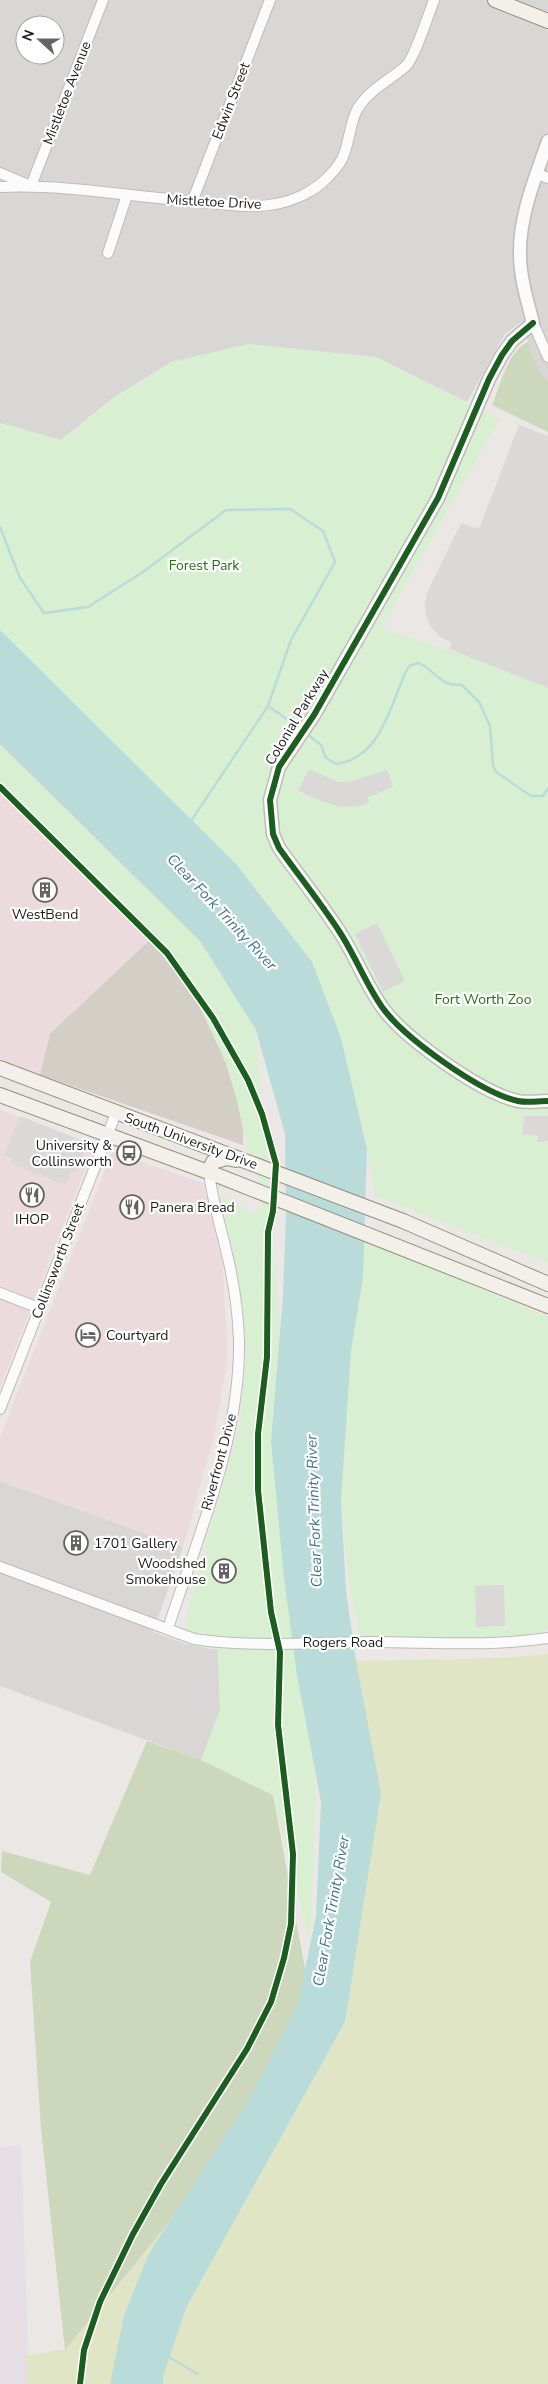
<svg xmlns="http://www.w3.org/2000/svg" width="548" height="2384" font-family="'Nunito Sans',sans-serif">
<rect width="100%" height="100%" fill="#eae7e5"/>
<g fill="#d9d7d6" fill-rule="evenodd">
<path d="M 0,0 L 548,0 L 548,381 L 539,371 L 521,322 L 505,334 L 467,402 L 376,357 L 113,398 L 61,440 L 0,423 ZM 25,25 L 55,25 L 55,55 L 25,55 Z"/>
<path d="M 0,1481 L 183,1547 L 153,1632 L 186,1644 L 218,1650 L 220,1710 L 201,1760 L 0,1686 Z"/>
</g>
<g fill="#ecdbde">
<path d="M 0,791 L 151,939 L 51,1034 L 40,1075 L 0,1059 Z"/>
<path d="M 0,1110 L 94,1146 L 0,1388 Z"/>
<path d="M 112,1152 L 203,1183 L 222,1260 L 228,1356 L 214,1436 L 183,1547 L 0,1481 L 0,1437 Z"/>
</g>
<path fill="#e7dde5" d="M 21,2145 L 29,2384 L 0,2384 L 0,2148 Z"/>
<path fill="#d3cfc7" d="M 151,939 L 200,1007 L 211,1030 L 226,1063 L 237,1100 L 243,1127 L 243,1145 L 40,1075 L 50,1034 Z"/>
<path fill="#e0e6c5" d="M 548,1654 L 548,2384 L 29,2384 L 26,2356 L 65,2349 L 170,2221 L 219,2247 L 381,1793 L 356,1661 L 503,1658 Z"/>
<g fill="#cdd7bb">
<path d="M 528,342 L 539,371 L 548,381 L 548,432 L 492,405 C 501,385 507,352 528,342 Z"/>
<path d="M 147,1741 L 201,1760 L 273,1795 L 312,2007 L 170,2221 L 65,2350 L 41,2128 L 30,1962 L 51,1902 L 1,1872 L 2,1851 L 90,1875 Z"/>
</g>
<g fill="#d9efd1">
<path d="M 248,344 L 376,357 L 500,419 L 381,628 L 548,683 L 548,1263 L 374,1195 L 365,1136 L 312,962 L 236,864 L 0,630 L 0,423 L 61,440 L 113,398 L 171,362 Z"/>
<path d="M 0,744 L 200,941 L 256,1030 L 316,1795 L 310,1944 L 273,1795 L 201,1760 L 220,1710 L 218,1650 L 186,1644 L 187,1612 L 239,1427 L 247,1356 L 241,1295 L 221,1193 L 254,1215 L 266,1194 L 248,1153 L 237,1100 L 226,1063 L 200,1007 L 151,939 L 0,791 Z"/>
<path d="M 364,1239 L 548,1317 L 548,1630 C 497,1646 414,1637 360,1635 L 350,1589 L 341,1501 L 347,1351 L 363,1277 Z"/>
</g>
<g fill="#dad9d8">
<path d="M 519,425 L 548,436 L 548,688 L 449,649 L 452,643 L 439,636 L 431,627 L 426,616 L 425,604 L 427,593 L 461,523 L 479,529 Z"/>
<path d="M 309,769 L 338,782 L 348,782 L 387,770 L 393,787 L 368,797 L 369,803 L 360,806 L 342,807 L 326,803 L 298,791 Z"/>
<path d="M 377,923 L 405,981 L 383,992 L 355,934 Z"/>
<path d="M 20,1116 L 83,1141 L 81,1147 L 85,1149 L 76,1172 L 72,1171 L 65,1185 L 10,1163 L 11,1158 L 4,1155 Z"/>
<path d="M 524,1116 L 548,1116 L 548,1141 L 537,1142 L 538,1136 L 522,1134 Z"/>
<path d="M 504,1585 L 505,1626 L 476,1627 L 475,1586 Z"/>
</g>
<path fill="#b9dcda" d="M 0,630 L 236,864 L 312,962 L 341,1038 L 367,1149 L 363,1277 L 351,1351 L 341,1501 L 346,1591 L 356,1661 L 381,1793 L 345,2022 L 186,2308 L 163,2377 L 163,2384 L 110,2384 L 124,2315 L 148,2255 L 253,2092 L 298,2004 L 316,1916 L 321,1802 L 297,1675 L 284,1578 L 271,1442 L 283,1296 L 286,1217 L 285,1134 L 256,1030 L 200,941 L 0,744 Z"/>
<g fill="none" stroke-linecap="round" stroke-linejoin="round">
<g stroke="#b9dcda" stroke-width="2.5">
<path d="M 0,527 L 20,578 L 44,613 L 88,607 L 143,572 L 226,510 L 290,509 L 323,531 L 335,562 L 291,640 L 268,706"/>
<path d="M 306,733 L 321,745 L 326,758 L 336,764 C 380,758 390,708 405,673 L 409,666 L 418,663 C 431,667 436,680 450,684 C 454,685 457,684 462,685 L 479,702 L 490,726 L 493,766 L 496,772 L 531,796 L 543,796 L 548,788"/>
<path d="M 191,821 L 268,706 L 300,728"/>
<path d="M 167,2356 L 198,2374"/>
</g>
<g stroke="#bdbcbb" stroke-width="12">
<g id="minor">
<path d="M 0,173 L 31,186 L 103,0"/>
<path d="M 537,174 L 548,178"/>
<path d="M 0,187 C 67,184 133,197 200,202 C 224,204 251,209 275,204 C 294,201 315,191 328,177 C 333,172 339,165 342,159 C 350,143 349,123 358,108 C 370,89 390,80 406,66 C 414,59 429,13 434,0"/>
<path d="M 192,202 L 270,0"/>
<path d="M 108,253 L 127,195"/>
<path d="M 533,323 L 548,357"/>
<path d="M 0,1293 L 39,1308"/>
<path d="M 0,1409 L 116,1113"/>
<path d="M 0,1567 L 194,1639 C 253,1648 314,1642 373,1642 C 432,1642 489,1647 548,1638"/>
<path d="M 168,1628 C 198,1537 241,1436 239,1340 C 238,1310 233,1278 226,1250 C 220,1224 212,1199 209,1172"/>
</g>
</g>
<g stroke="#bdbcbb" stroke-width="15">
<path id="tertiary" d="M 548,141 C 536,176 519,216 520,254 C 520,277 527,300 533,323 L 512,341 L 502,355 L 489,379 L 438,498 L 314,715 L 279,767 L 270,800 L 273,834 L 279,848 C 299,876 320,902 339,931 C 355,955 365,983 382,1007 C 404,1038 481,1093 518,1101 C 527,1103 538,1101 548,1101"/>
</g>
<g stroke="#938e7e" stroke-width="16">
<g id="secondary">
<path d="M 495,0 L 548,21"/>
<path d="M 0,1068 L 403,1221 L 548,1284"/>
<path d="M 0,1095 L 219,1176 L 548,1306"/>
<path d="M 209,1172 L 213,1162 L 226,1158 L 236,1160"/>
</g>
</g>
<use href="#minor" stroke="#fcfbfb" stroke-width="10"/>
<use href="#tertiary" stroke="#fcfbfb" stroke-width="12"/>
<use href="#secondary" stroke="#f2f0e9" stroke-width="14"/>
<g stroke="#fff" stroke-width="9">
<g id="cycleway">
<path d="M 533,323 L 512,341 L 502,355 L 489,379 L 438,498 L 314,715 L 279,767 L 270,800 L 273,834 L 279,848 C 299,876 320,902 339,931 C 355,955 365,983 382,1007 C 404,1038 481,1093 518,1101 C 527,1103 538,1101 548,1101"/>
<path d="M 0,787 L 167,953 L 213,1018 L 248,1080 L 262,1114 L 276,1164 L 273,1211 L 268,1232 L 267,1357 L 258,1434 L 258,1490 L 271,1612 L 280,1652 L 278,1725 L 293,1854 L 291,1924 L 284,1958 L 271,2002 L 247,2049 L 161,2184 L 133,2234 L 100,2302 L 84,2350 L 80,2384"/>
</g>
</g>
<use href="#cycleway" stroke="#1b5e20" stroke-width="6"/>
</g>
<defs>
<g id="building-ring" transform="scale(1.25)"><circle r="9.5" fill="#fff" stroke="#646362" stroke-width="1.5"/><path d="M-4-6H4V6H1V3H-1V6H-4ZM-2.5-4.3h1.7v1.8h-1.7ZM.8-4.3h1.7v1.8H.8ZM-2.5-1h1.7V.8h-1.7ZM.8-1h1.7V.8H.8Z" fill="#646362"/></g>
<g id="bus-ring" transform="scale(1.25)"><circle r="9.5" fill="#fff" stroke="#646362" stroke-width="1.5"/><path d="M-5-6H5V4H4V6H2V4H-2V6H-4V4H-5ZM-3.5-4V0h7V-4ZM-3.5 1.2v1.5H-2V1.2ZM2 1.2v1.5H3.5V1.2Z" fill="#646362"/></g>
<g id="restaurant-ring" transform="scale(1.25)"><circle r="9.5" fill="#fff" stroke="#646362" stroke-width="1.5"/><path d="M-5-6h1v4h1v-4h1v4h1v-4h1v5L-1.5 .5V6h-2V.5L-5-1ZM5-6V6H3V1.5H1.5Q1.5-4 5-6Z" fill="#646362"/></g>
<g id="hotel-ring" transform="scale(1.25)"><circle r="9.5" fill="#fff" stroke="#646362" stroke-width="1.5"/><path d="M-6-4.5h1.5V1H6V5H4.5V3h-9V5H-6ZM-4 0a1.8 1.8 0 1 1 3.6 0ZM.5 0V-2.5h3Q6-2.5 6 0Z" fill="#646362"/></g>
</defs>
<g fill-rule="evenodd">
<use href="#building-ring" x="45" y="890"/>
<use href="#bus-ring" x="129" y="1153"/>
<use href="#restaurant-ring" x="32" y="1195"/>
<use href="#restaurant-ring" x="132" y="1207"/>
<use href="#hotel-ring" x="88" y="1335"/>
<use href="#building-ring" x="76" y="1543"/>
<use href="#building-ring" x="224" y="1571"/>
</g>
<g text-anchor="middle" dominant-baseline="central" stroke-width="4.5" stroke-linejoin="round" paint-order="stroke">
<g font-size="14" fill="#1c1c1c" stroke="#fff">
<text transform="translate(67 93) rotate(-69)">Mistletoe Avenue</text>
<text transform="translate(231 101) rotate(-69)">Edwin Street</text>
<text transform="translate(214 202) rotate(3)">Mistletoe Drive</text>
<text transform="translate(297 717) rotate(-59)">Colonial Parkway</text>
<text transform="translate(191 1141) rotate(20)">South University Drive</text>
<text transform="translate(58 1261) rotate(-69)">Collinsworth Street</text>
<text transform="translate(219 1462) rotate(-75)">Riverfront Drive</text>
<text x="343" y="1642">Rogers Road</text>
</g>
<g font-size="14" fill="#247211" stroke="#fff">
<text x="204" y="565">Forest Park</text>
<text x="483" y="999">Fort Worth Zoo</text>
</g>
<g font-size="14" fill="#1c1c1c" stroke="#fff" text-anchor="start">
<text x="45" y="914" text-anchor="middle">WestBend</text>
<text x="112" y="1145" text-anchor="end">University &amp;<tspan x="112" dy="16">Collinsworth</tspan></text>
<text x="150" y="1207">Panera Bread</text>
<text x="32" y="1219" text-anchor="middle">IHOP</text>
<text x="106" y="1335">Courtyard</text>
<text x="94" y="1543">1701 Gallery</text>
<text x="206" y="1563" text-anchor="end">Woodshed<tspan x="206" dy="16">Smokehouse</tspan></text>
</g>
<g font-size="15" font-style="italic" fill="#427887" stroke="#fff">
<text transform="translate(222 912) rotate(47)">Clear Fork Trinity River</text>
<text transform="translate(314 1511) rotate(-92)">Clear Fork Trinity River</text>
<text transform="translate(331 1911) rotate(-80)">Clear Fork Trinity River</text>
</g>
</g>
<g transform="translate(40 40) rotate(291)"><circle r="24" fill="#ffffff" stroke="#a4a4a4"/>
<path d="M0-4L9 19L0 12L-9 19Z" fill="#646362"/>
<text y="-8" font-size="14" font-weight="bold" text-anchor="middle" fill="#1c1c1c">N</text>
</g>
</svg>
